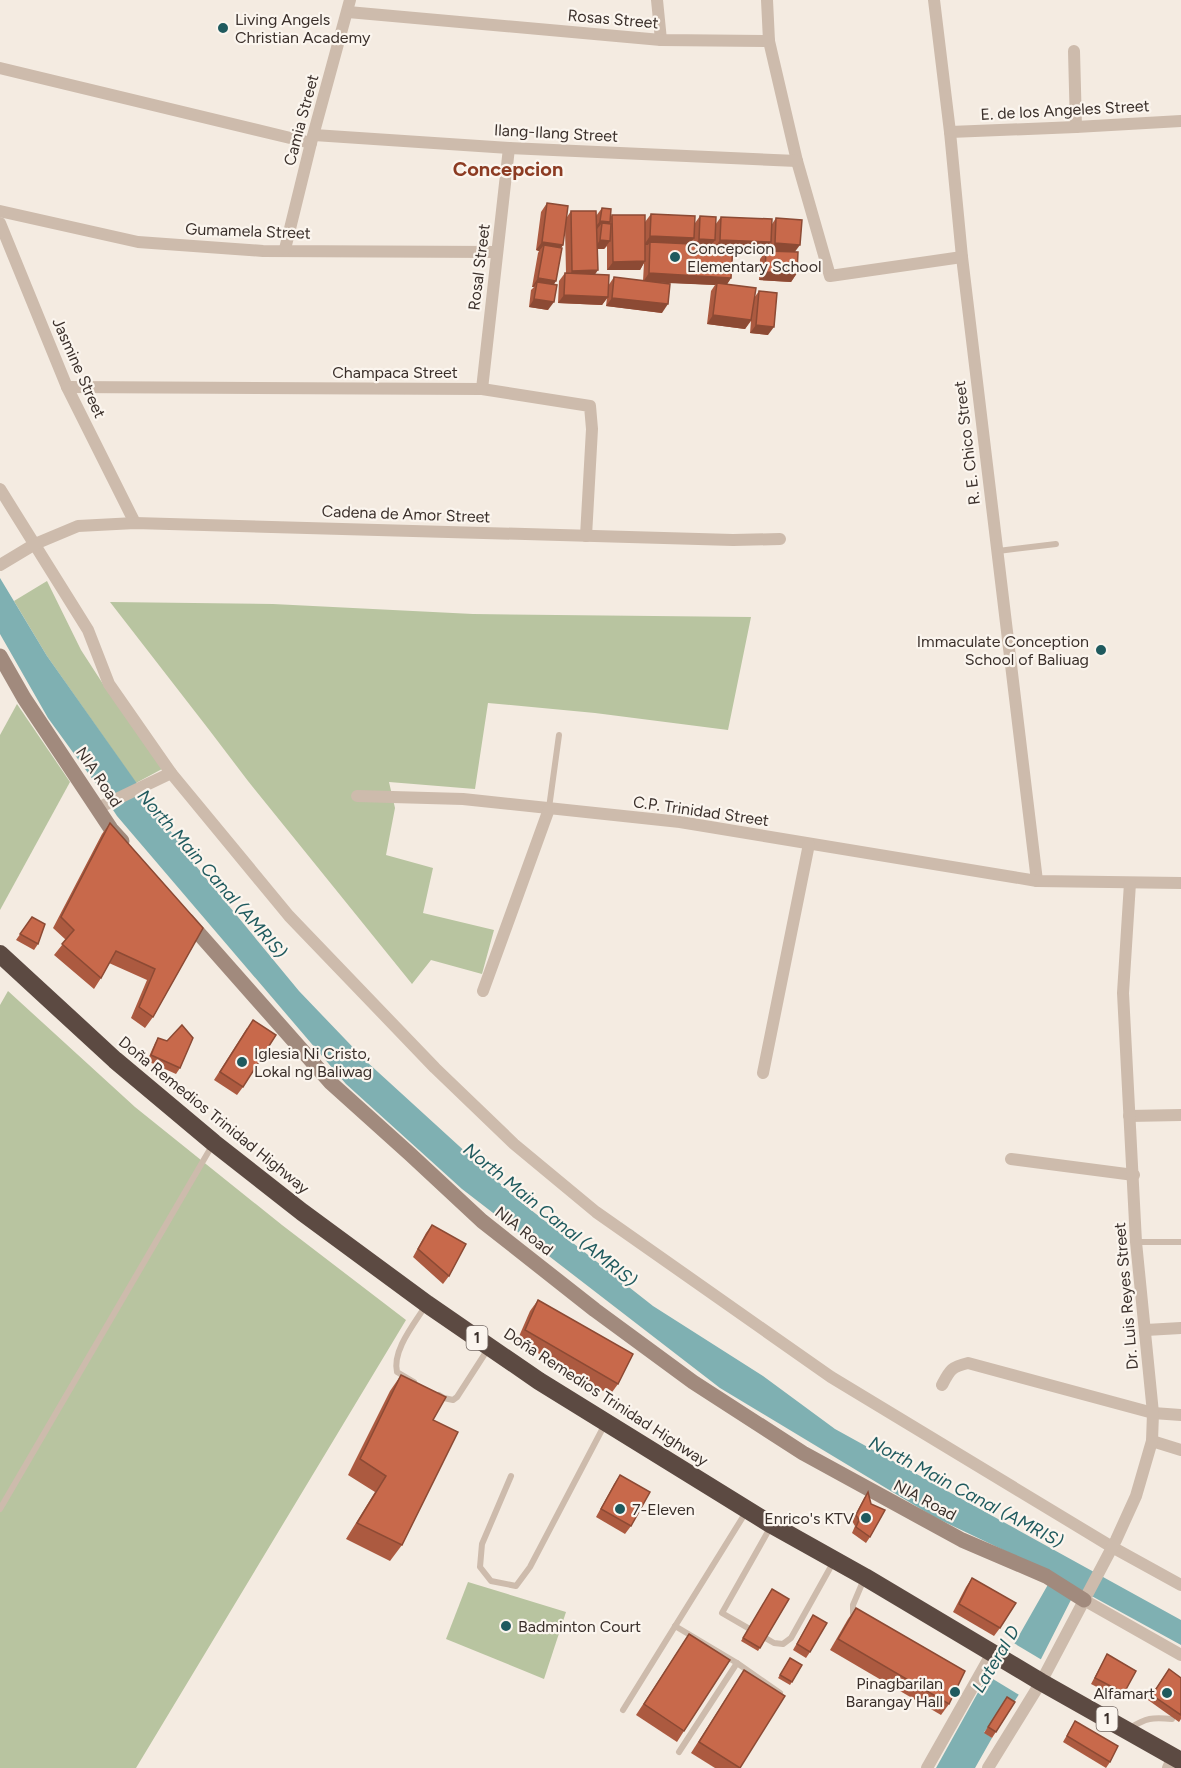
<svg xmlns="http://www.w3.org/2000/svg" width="1181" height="1768" font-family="Figtree,sans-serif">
<rect width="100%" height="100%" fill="#f4ebe1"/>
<g fill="#b8c4a0">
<path d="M 47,581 L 81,650 L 103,684 L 162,769 L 136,783 L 47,656 L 14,601 Z"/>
<path d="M 110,602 L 273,604 L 473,614 L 751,617 L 728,730 L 595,713 L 488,703 L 475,789 L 389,782 L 395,808 L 386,855 L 433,868 L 423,913 L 494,930 L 482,974 L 431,960 L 412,984 L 248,781 L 210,731 Z"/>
<path d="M 17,704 L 70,782 L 0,910 L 0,735 Z"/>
<path d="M 8,991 L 135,1107 L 282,1225 L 406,1320 L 136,1768 L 0,1768 L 0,1005 Z"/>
<path d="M 468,1582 L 566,1612 L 544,1679 L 446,1639 Z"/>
</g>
<path fill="#7fb0b2" d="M 0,578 L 47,656 L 191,860 L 299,991 L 367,1062 L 517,1199 L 653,1306 L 763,1376 L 835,1429 L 1181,1620 L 1181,1645 L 1077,1588 L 1041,1659 L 1011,1707 L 984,1732 L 992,1738 L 975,1768 L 936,1768 L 981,1687 L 1009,1653 L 1054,1574 L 934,1517 L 720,1388 L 462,1189 L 346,1084 L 117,816 L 96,784 L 48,718 L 0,634 Z"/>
<path fill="#f4ebe1" d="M 1012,1642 L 1042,1660 L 1021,1696 L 988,1676 Z"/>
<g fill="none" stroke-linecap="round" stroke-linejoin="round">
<g stroke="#cdbbac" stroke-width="6">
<path d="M 998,551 L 1056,544"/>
<path d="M 549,808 L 559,735"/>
<path d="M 1137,1242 L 1181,1242"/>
<path d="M 414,1382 L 397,1372 C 392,1350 415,1323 426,1305"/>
<path d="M 439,1395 L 444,1398 L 453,1400 L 457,1397 L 488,1349"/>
<path d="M 511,1476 L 482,1544 L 480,1567 L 491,1581 L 516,1586 L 530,1567 L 605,1424"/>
<path d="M 0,1509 L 213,1144"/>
<path d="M 770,1528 L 722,1613 L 774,1643 L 783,1644 L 791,1638 L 834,1561"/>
<path d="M 857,1616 L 853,1614 L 853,1605 L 864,1579"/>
<path d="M 675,1626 L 737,1663 L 780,1693"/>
<path d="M 623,1710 L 746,1512"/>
<path d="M 1130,1728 C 1146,1718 1152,1717 1172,1719"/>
<path d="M 679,1752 L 737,1663"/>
</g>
<g stroke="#cdbbac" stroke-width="12">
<path d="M 657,0 L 661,40"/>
<path d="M 767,0 L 769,41"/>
<path d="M 934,0 L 950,132 L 962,257 L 1037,881"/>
<path d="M 348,12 L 661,40 L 769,41 L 797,161 L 830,276 L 962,257"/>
<path d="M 1074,51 L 1076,127"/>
<path d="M 0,68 L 311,143"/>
<path d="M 950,132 L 1076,127 L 1181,121"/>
<path d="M 314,135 L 509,148 L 797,161"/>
<path d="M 0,211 L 138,242 L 263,251 L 497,252"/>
<path d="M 0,223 L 67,387 L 135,523"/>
<path d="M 285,249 L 311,143 L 350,0"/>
<path d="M 67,387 L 482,389 L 590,406 L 592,429 L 586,536"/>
<path d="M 482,389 L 509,148"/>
<path d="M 0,489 L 88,630 L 109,684 L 171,773 L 289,916 L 435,1068 L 514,1144 L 596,1212 L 831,1377 L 1112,1547 L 1181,1585"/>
<path d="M 0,565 L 35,544 L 78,526 L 135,523 L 733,540 L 780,539"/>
<path d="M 357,796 L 463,799 L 680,822 L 1037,881 L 1181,883"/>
<path d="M 98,808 L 171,773"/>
<path d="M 483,991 L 549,809"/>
<path d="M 763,1073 L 809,844"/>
<path d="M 1129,1116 L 1181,1115"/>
<path d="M 1011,1159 L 1134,1175"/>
<path d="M 1146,1330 L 1181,1328"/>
<path d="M 942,1385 C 950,1370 951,1367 968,1363 L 1153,1413 L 1181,1415"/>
<path d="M 1152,1441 L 1181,1450"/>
<path d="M 1084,1600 L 1181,1655"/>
<path d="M 927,1768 L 992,1653"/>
<path d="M 988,1768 L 1041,1682 L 1116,1540 L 1136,1496 L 1152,1441 L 1153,1413 L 1136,1242 L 1123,993 L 1130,883"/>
<path d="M 1168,1768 L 1173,1757"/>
</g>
<g stroke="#a18a7d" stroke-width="15">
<path d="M 0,656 L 24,698 L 111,829 L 122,841"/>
<path d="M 187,920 L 331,1083 L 411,1155 L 482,1221 L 595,1310 L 693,1382 L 803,1453 L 962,1540 L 1046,1576 L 1084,1600"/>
</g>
<path stroke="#5c4a42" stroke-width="18" d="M 0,954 L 115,1060 L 214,1143 L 302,1212 L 427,1304 L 539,1381 L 772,1525 L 865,1577 L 1041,1682 L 1181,1761"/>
</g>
<g fill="#ac5a40" fill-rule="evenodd">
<path d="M 547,203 L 567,217 L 571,211 L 596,216 L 602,208 L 610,218 L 612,215 L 645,231 L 645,222 L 651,214 L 695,223 L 700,216 L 715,225 L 721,217 L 772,224 L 776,218 L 795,252 L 797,273 L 791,282 L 759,280 L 760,259 L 766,251 L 769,251 L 769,245 L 765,250 L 733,249 L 731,278 L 727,284 L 754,298 L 759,291 L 768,335 L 750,333 L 751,321 L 745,329 L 707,324 L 711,291 L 715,285 L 656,282 L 662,313 L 606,306 L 607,298 L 602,305 L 558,303 L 559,281 L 565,273 L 566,273 L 565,227 L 563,245 L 561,248 L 556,281 L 554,284 L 548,310 L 529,307 L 531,290 L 534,287 L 532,287 L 538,253 L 539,251 L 536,250 L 541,212 ZM 607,246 L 607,270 L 640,270 L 644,263 L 643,281 L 614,277 L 608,286 L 595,274 L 597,249 L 604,249 Z"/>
<path d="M 110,823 L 203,928 L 153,1017 L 145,1028 L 131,1018 L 147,980 L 109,963 L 101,978 L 94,989 L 54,955 L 66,940 L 53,928 L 102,834 Z"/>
<path d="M 32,917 L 38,944 L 34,950 L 16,940 Z"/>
<path d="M 247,1028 L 243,1087 L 237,1095 L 214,1080 Z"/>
<path d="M 158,1038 L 167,1041 L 180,1068 L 176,1074 L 147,1061 L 155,1043 Z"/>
<path d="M 432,1225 L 449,1276 L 443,1284 L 413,1257 L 426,1233 Z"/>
<path d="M 538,1300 L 618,1384 L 610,1395 L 517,1341 L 530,1311 Z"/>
<path d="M 401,1375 L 433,1420 L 402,1545 L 390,1561 L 346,1539 L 375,1492 L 348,1475 L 390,1391 Z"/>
<path d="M 620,1475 L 631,1526 L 625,1534 L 596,1517 L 614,1484 Z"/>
<path d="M 868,1492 L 870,1537 L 866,1543 L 852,1533 L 855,1526 L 852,1521 L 864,1498 Z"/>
<path d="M 972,1578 L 1000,1628 L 994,1636 L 953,1612 L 966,1587 Z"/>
<path d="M 772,1589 L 789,1599 L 758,1651 L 741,1641 Z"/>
<path d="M 856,1608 L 949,1704 L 941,1715 L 830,1650 L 848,1619 Z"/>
<path d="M 813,1615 L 810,1652 L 806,1658 L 793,1650 Z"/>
<path d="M 689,1634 L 684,1731 L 677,1742 L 636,1715 Z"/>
<path d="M 1107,1654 L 1124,1693 L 1120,1699 L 1091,1684 Z"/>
<path d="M 790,1658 L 802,1665 L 790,1685 L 778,1678 Z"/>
<path d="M 1169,1669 L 1181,1678 L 1181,1719 L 1179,1722 L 1148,1700 Z"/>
<path d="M 744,1670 L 740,1768 L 715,1768 L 691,1753 Z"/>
<path d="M 1007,1697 L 1015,1702 L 992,1738 L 984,1733 Z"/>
<path d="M 1075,1721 L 1110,1762 L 1106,1768 L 1063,1742 Z"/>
</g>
<g fill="#8c4a34">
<path d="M 600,221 L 610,222 L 604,230 L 602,223 L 597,229 L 594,229 Z"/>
<path d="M 650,236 L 694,238 L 688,247 L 650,242 L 648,245 L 644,245 Z"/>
<path d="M 699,239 L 715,240 L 709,249 L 693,248 Z"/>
<path d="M 600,240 L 610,241 L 604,249 L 594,249 Z"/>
<path d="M 720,240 L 771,242 L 765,250 L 714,249 Z"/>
<path d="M 542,242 L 563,245 L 557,253 L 544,245 L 539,251 L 536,250 Z"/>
<path d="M 775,243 L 800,245 L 794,253 L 769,251 Z"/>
<path d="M 645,261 L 640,270 L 607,270 L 613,262 Z"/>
<path d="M 598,270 L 592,279 L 567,279 L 572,271 Z"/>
<path d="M 765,272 L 797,273 L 791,282 L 759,280 Z"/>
<path d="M 649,273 L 731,278 L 726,286 L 717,283 L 715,285 L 643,282 Z"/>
<path d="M 538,278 L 556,281 L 550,290 L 537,282 L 534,287 L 532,287 Z"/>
<path d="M 564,295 L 608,297 L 602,305 L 558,303 Z"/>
<path d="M 612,298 L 668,304 L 662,313 L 606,306 Z"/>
<path d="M 534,299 L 554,302 L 548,310 L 529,307 Z"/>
<path d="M 713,315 L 751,320 L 745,329 L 707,324 Z"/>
<path d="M 756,325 L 774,327 L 768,335 L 750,333 Z"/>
</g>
<g fill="#c8694b" stroke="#8c4a34" stroke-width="1.5">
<path d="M 547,203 L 568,206 L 563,245 L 542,242 Z"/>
<path d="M 602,208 L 611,209 L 610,222 L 600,221 Z"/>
<path d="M 571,211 L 596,211 L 598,270 L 572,271 Z"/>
<path d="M 651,214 L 695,216 L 694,238 L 650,236 Z"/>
<path d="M 612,215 L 645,215 L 645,261 L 613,262 Z"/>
<path d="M 700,216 L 716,217 L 715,240 L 699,239 Z"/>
<path d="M 721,217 L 772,219 L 771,242 L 720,240 Z"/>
<path d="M 776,218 L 802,220 L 800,245 L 775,243 Z"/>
<path d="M 602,223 L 611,224 L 610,241 L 600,240 Z"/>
<path d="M 650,242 L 733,246 L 731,278 L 649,273 Z"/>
<path d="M 544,245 L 562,248 L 556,281 L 538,278 Z"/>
<path d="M 766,251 L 798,252 L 797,273 L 765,272 Z"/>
<path d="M 565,273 L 609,275 L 608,297 L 564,295 Z"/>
<path d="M 614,277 L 670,284 L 668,304 L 612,298 Z"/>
<path d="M 537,282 L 557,285 L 554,302 L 534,299 Z"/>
<path d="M 717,283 L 756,288 L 751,320 L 713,315 Z"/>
<path d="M 759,291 L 777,293 L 774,327 L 756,325 Z"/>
<path d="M 110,823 L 203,928 L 153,1017 L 139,1007 L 155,969 L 116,951 L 101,978 L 62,944 L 74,930 L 61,917 Z"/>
<path d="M 32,917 L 45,924 L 38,944 L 20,934 Z"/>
<path d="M 253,1020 L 276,1035 L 243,1087 L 220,1072 Z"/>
<path d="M 182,1025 L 193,1038 L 180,1068 L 151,1055 L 158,1038 L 167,1041 Z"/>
<path d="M 432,1225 L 466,1244 L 449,1276 L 418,1249 Z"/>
<path d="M 538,1300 L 633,1354 L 618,1384 L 525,1330 Z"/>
<path d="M 401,1375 L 446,1397 L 433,1420 L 458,1432 L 402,1545 L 357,1523 L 386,1476 L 360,1459 Z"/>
<path d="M 620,1475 L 650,1492 L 631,1526 L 601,1509 Z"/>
<path d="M 868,1492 L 871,1504 L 885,1510 L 870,1537 L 856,1527 L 859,1520 L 856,1515 Z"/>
<path d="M 972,1578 L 1016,1603 L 1000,1628 L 959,1604 Z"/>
<path d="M 772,1589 L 789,1599 L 760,1648 L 743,1638 Z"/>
<path d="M 856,1608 L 965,1671 L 949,1704 L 838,1639 Z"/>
<path d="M 813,1615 L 827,1623 L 810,1652 L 797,1644 Z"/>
<path d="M 689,1634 L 730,1660 L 684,1731 L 644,1704 Z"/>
<path d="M 1107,1654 L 1136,1671 L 1124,1693 L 1095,1678 Z"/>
<path d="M 790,1658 L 802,1665 L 792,1682 L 780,1675 Z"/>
<path d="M 1169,1669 L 1181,1678 L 1181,1715 L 1152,1695 Z"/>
<path d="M 744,1670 L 785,1696 L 740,1768 L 699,1742 Z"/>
<path d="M 1007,1697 L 1015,1702 L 996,1732 L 988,1727 Z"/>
<path d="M 1075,1721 L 1118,1746 L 1110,1762 L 1067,1736 Z"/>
</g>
<g fill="#1f5a5e" stroke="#fbf5ee" stroke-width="2">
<circle cx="223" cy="28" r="6"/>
<circle cx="675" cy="257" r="6"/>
<circle cx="1101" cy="650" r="6"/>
<circle cx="242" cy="1062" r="6"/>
<circle cx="620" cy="1509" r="6"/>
<circle cx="866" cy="1518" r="6"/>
<circle cx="506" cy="1626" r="6"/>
<circle cx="955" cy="1692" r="6"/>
<circle cx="1167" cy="1693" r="6"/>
</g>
<g text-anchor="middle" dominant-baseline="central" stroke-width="4.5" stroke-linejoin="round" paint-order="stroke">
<g fill="#fbf5ee" stroke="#756b66" stroke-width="1.5">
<rect x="466.5" y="1326" width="21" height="24" rx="4.5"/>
<rect x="1096.5" y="1707" width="21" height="24" rx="4.5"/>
</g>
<g font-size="15" font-weight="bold" fill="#3b302b">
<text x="477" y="1338">1</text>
<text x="1107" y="1719">1</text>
</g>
<g font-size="16" fill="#3b302b" stroke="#fbf5ee" text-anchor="start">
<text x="235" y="19">Living Angels<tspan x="235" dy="18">Christian Academy</tspan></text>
<text x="687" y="248">Concepcion<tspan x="687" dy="18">Elementary School</tspan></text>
<text x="1089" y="641" text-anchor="end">Immaculate Conception<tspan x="1089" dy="18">School of Baliuag</tspan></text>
<text x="254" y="1053">Iglesia Ni Cristo,<tspan x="254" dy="18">Lokal ng Baliwag</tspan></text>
<text x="632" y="1509">7-Eleven</text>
<text x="854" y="1518" text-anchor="end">Enrico's KTV</text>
<text x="518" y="1626">Badminton Court</text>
<text x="943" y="1683" text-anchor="end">Pinagbarilan<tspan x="943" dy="18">Barangay Hall</tspan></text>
<text x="1155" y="1693" text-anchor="end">Alfamart</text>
</g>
<g font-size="16" fill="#3b302b" stroke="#fbf5ee">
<text transform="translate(613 19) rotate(5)">Rosas Street</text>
<text transform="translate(1065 110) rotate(-3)">E. de los Angeles Street</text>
<text transform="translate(301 120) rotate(-75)">Camia Street</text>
<text transform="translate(556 133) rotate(3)">Ilang-Ilang Street</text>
<text transform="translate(248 231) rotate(2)">Gumamela Street</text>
<text transform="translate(479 267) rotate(-83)">Rosal Street</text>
<text transform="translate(79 368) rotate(66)">Jasmine Street</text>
<text x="395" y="372">Champaca Street</text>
<text transform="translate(967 443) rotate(-97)">R. E. Chico Street</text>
<text transform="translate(406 514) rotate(2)">Cadena de Amor Street</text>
<text transform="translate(99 777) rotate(56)">NIA Road</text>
<text transform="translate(701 811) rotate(8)">C.P. Trinidad Street</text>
<text transform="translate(214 1115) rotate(39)">Doña Remedios Trinidad Highway</text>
<text transform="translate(524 1231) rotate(38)">NIA Road</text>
<text transform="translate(1126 1296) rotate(-95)">Dr. Luis Reyes Street</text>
<text transform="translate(606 1397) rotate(33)">Doña Remedios Trinidad Highway</text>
<text transform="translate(925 1500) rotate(28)">NIA Road</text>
</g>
<g font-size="18" font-style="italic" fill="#1f5a5e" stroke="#fbf5ee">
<text transform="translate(212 874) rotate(49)">North Main Canal (AMRIS)</text>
<text transform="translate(550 1215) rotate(39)">North Main Canal (AMRIS)</text>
<text transform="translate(966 1492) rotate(28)">North Main Canal (AMRIS)</text>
<text transform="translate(996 1659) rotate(-59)">Lateral D</text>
</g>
<g font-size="20" font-weight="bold" fill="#8c3b22" stroke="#fbf5ee">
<text x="508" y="169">Concepcion</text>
</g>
</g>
</svg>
